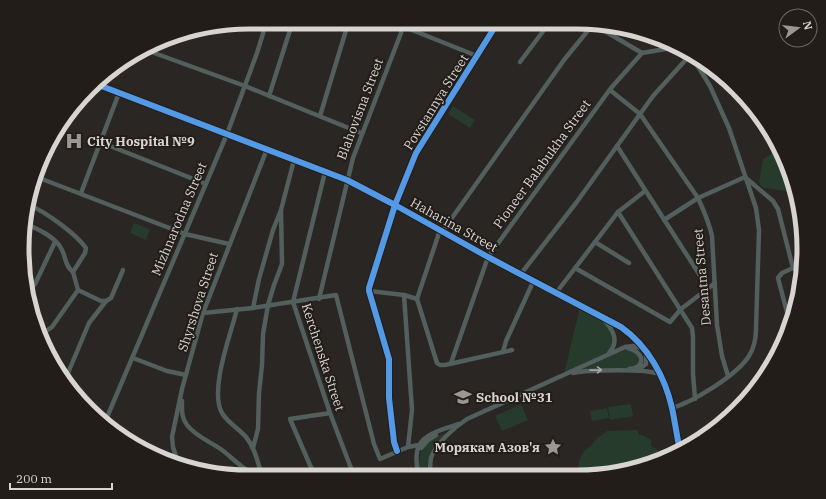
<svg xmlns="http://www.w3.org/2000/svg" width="826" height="499" font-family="'IBM Plex Serif',serif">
<rect width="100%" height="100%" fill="#292624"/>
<g fill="#263b2c">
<path d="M 453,106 L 475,120 L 470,128 L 448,114 Z"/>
<path d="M 777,150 L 800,205 L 800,219 C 798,213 797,199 792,194 C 788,190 771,189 764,188 L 761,186 L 759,182 L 763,159 Z"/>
<path d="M 134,223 L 150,229 L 146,240 L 130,233 Z"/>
<path d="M 580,307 C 600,317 606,319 614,341 L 608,353 L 564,374 Z"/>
<path d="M 626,349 L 637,353 L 639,361 L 637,364 L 632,368 L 576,372 Z"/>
<path d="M 521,404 L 528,420 L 502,431 L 495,416 Z"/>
<path d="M 631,404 L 633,416 L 610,420 L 608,407 Z"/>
<path d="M 607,408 L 609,418 L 592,421 L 590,411 Z"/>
<path d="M 638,430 L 638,434 L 642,435 L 651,440 L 651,446 L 658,450 L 663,458 L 636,469 L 592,476 L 581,476 L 578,466 L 580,458 L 584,451 L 591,446 L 595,440 L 607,431 Z"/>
<path d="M 446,433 C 431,448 429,453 427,474 L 424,476 L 420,476 C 417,452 422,442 446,433 Z"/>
</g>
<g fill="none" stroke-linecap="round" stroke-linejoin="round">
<g stroke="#525f5d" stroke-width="4.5">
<path d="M 591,23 L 642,53 L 677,47"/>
<path d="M 212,28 L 402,26 L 477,56"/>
<path d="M 146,50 L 245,86 L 361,133"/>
<path d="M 520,62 L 550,22"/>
<path d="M 96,84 L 347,180 L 395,205 L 488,257 L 621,327 C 648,346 665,377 672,408 C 675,422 677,437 680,451"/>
<path d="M 610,90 L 640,114 L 698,198 C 704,211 709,222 712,236 L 717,325 L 722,356 L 728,376"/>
<path d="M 269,96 L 291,27"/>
<path d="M 320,116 L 347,27"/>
<path d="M 100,142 L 206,184"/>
<path d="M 617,146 L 708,288"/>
<path d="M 325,172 L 293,302 L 330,413 L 354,476"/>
<path d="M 34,176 L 185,234 L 229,244"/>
<path d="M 746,178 L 773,201 L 778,209 L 793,268 L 782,273 L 778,278 L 789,320"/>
<path d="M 81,193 L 119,93"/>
<path d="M 29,205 C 46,212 76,234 86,248 L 85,253 L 73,272 L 78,290 L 52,327 L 42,334"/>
<path d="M 618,212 L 692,328 L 693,337 L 693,374 L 695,399"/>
<path d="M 664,220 L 698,198 L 745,177"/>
<path d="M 26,224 C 38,229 56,237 62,250 C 66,258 65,266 73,272"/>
<path d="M 440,230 L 417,299 L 437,363 L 440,365 L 445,365 L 512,350"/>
<path d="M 442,232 L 564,60 L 594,23"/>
<path d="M 595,242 L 629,263"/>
<path d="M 575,268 L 670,322 L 681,309 L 715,283"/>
<path d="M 520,275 L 576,203 L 653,96 L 691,54"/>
<path d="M 78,290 L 101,301 L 106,301"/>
<path d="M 29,291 L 35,284 L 55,242"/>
<path d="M 369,291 L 404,295 L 417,299"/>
<path d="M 556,293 L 618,212 L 645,191"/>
<path d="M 404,295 L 412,410 L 408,447"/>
<path d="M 319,299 L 353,158 L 401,33 L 401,22"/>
<path d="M 253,308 L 259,279 L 273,230 L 281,210 L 294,160"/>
<path d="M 237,309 C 231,334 209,390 222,413 C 228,423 239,429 246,437 C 255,448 258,463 262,476"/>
<path d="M 203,313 L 253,308 L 336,295 L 374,444 L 380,459 L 408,447 L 419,445"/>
<path d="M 604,320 C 613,330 620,341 609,353"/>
<path d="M 628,348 C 645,352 646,368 629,369"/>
<path d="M 503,352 L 506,341 L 533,282"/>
<path d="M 133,358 L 167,371 L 186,375"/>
<path d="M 451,363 L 488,257 L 611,88 L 642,53"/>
<path d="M 638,370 L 646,364 L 646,354"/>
<path d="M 573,373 C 587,370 650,368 661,375"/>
<path d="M 65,380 L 89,323 L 106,301 L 111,298 L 123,270"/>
<path d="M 182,401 C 182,410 181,417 187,425 C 195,436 211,442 222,450 C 234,459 246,473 260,476"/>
<path d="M 672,408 C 693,402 737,375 749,356 C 754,348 756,339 756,329 L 759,230 L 756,208 L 729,128 L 710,86 L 691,55"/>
<path d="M 330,413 L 290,419 L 313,472 C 326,479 339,476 352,471"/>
<path d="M 105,422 L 227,134 L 257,53 L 265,27 L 265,22"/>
<path d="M 253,448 L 258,429 L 259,393 L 262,365 L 263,334 L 268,305 L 274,285 L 282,264 L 281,210"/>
<path d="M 421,448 L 428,440 L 436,435"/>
<path d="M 397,451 L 394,442 L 389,398 L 389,359 L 369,291 L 369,288 L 395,205 L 416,153 L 498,22"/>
<path d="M 179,466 L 173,447 L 172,437 L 182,389 L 203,313 L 267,149"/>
<path d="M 419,476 C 409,438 428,434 459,424"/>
<path d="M 430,476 C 430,470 430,464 431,458 C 435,444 455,427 467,419 L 625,347 L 633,346 L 642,348"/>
</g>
<g stroke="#221d18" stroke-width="8">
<g id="cycleway">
<path d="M 96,84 L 347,180 L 395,205 L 488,257 L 621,327 C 648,346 665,377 672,408 C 675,422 677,437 680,451"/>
<path d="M 397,451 L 394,442 L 389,398 L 389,359 L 369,291 L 369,288 L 395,205 L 416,153 L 498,22"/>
</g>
</g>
<use href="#cycleway" stroke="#5399e6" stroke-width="6"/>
</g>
<defs><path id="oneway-shaft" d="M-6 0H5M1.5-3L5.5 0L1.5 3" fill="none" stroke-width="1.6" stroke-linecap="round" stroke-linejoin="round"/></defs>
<use stroke="#a2a5a3" href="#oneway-shaft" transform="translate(596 370) rotate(-1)"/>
<defs>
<g id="hospital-bare" transform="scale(1.38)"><path d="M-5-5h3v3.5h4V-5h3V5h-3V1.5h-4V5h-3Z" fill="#9b9794" stroke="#221d18" stroke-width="2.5" paint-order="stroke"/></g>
<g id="school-bare" transform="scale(1.38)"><path d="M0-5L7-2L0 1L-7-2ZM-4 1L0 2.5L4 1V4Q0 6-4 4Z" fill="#9b9794" stroke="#221d18" stroke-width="2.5" paint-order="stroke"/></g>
<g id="sight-bare" transform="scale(1.38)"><path d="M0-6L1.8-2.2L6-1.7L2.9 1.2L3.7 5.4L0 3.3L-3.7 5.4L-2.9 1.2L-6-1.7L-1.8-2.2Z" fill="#9b9794" stroke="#221d18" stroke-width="2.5" paint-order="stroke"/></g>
</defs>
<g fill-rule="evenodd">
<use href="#hospital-bare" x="74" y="141"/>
<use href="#school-bare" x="463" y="397"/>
<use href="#sight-bare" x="553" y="447"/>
</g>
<g text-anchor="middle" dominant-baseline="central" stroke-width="4" stroke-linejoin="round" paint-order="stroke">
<g font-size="13" fill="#d8d4d1" stroke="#221d18">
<text transform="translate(436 102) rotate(-58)">Povstannya Street</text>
<text transform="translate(360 109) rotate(-69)">Blahovisna Street</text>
<text transform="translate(542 164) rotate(-54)">Pioneer Balabukha Street</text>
<text transform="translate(179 219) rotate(-67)">Mizhnarodna Street</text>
<text transform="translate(454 225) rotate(29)">Haharina Street</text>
<text transform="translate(702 277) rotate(-95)">Desantna Street</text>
<text transform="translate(198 302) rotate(-72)">Shyrshova Street</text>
<text transform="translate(323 357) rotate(72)">Kerchenska Street</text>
</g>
<g font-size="13" font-weight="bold" fill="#d8d4d1" stroke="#221d18" text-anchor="start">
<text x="87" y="141">City Hospital №9</text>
<text x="476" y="397">School №31</text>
<text x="540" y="447" text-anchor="end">Морякам Азов'я</text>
</g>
</g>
<path d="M0 0H826V499H0ZM249 29H577A220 220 0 0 1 797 249V250A220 220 0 0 1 577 470H249A220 220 0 0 1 29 250V249A220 220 0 0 1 249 29Z" fill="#221d18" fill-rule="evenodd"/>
<path fill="none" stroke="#d8d4d1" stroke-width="5" d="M249 29H577A220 220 0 0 1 797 249V250A220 220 0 0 1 577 470H249A220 220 0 0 1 29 250V249A220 220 0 0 1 249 29Z"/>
<g transform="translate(798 28) rotate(75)"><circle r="19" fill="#221d18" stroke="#6b6662"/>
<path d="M0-3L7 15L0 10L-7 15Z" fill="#9b9794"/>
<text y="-6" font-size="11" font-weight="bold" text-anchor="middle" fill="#d8d4d1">N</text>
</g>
<path d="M10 483v6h102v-6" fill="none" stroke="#d8d4d1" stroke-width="2"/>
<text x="16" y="483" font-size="12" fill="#d8d4d1" stroke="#221d18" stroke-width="3" paint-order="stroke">200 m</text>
</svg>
